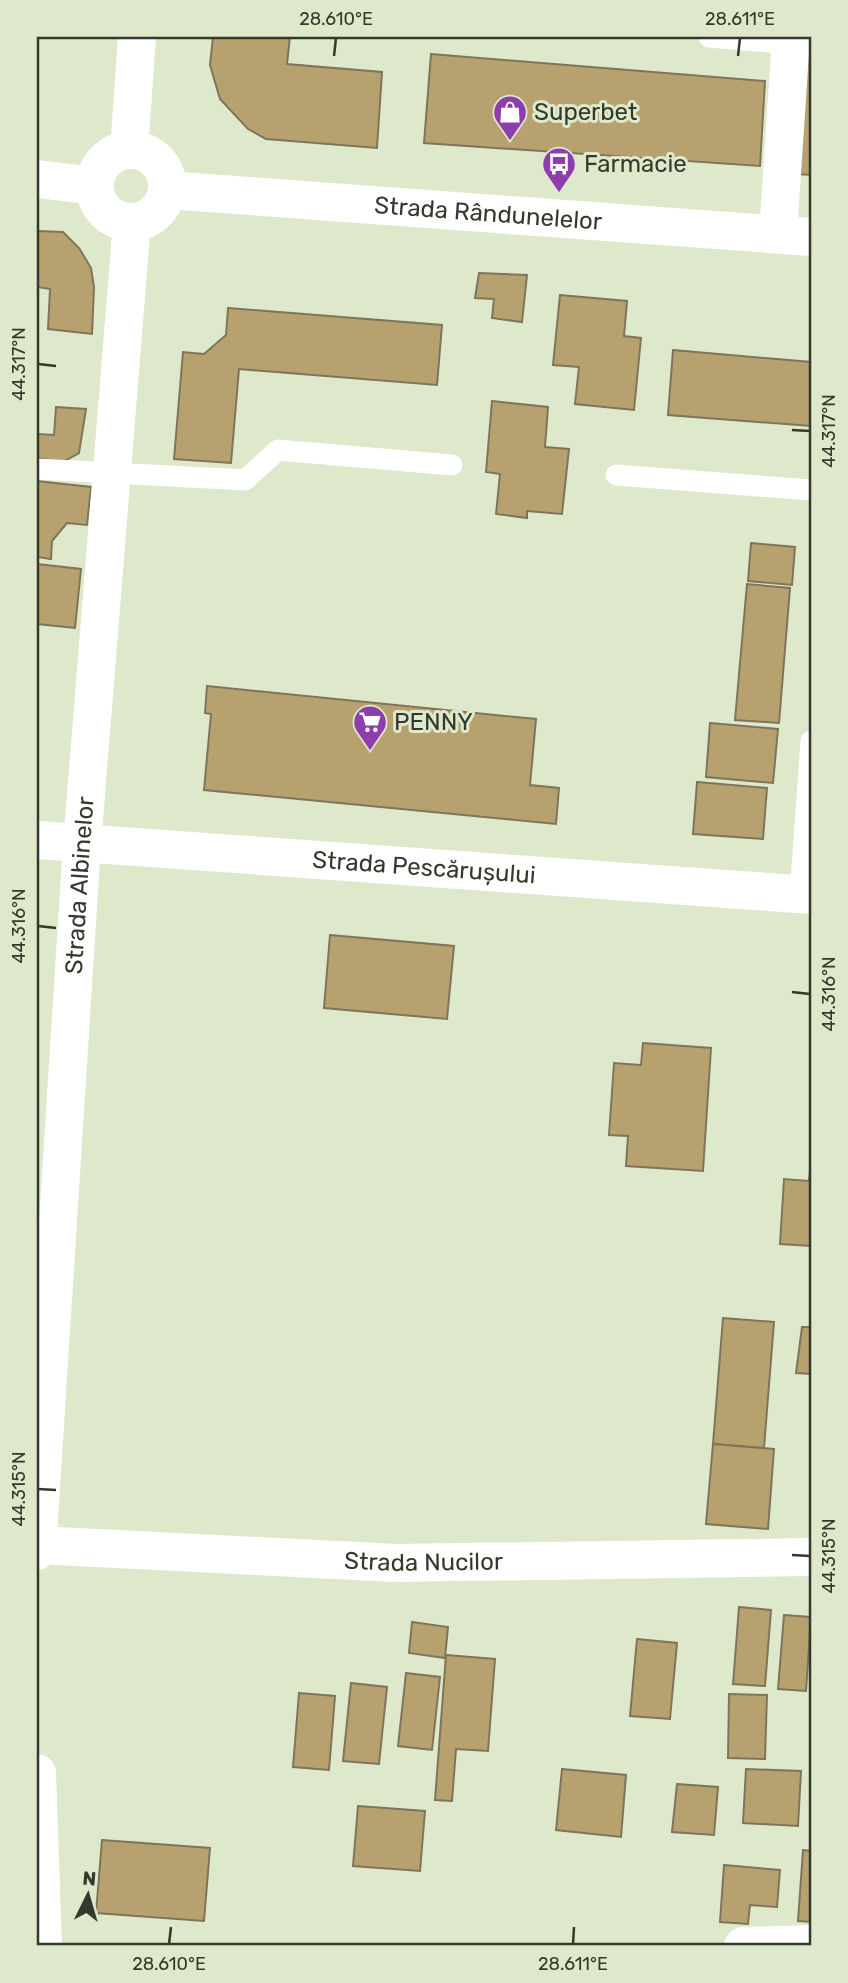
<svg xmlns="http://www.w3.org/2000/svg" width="848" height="1983" font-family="Rubik,sans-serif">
<rect width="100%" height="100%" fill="#dee8cb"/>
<g fill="#b7a26f" stroke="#7f755b" stroke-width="2">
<path d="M 213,37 L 290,37 L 287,64 L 382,72 L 377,148 L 266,139 L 248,129 L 220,99 L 210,65 Z"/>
<path d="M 805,53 L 811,53 L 811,175 L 796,174 Z"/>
<path d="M 431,54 L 765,81 L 760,166 L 424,143 Z"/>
<path d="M 37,231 L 63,232 L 79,248 L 91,268 L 94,287 L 92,334 L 48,329 L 50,289 L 37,287 Z"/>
<path d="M 479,273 L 527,275 L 522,322 L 492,318 L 494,299 L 475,298 Z"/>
<path d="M 560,295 L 627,301 L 624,336 L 641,338 L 634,410 L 575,404 L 579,367 L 553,365 Z"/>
<path d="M 228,308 L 442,325 L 437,385 L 239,369 L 231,463 L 174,459 L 183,352 L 204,354 L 226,335 Z"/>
<path d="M 673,350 L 811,362 L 811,426 L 668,415 Z"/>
<path d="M 492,401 L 548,407 L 545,447 L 569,449 L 562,514 L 527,511 L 527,518 L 496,514 L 500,474 L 486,472 Z"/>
<path d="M 56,407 L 86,409 L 79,453 L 63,462 L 37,458 L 38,434 L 54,435 Z"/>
<path d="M 37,481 L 91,487 L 87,525 L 67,523 L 52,541 L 51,559 L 37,557 Z"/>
<path d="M 751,543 L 795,547 L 792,585 L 748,581 Z"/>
<path d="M 37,564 L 81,569 L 75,628 L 37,624 Z"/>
<path d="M 747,584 L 790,588 L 779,723 L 735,720 Z"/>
<path d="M 207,686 L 536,719 L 530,785 L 559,788 L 556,824 L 204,790 L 211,714 L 205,713 Z"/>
<path d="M 710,723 L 778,729 L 773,783 L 706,777 Z"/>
<path d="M 697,782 L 767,788 L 763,839 L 693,834 Z"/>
<path d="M 330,935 L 454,946 L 447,1019 L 324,1008 Z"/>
<path d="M 643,1043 L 711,1048 L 703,1171 L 626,1166 L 628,1136 L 609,1135 L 614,1063 L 641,1065 Z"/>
<path d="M 811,1160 L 811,1246 L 780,1244 L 784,1179 L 809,1181 Z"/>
<path d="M 723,1318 L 774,1322 L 764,1448 L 713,1444 Z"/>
<path d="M 802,1327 L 811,1327 L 811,1374 L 796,1373 Z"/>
<path d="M 713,1444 L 774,1449 L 768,1529 L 706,1524 Z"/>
<path d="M 739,1607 L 771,1610 L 765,1686 L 733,1684 Z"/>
<path d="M 784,1615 L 811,1617 L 806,1691 L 778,1689 Z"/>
<path d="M 412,1622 L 448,1627 L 445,1658 L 409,1653 Z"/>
<path d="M 637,1639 L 677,1643 L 670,1719 L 630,1716 Z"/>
<path d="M 446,1655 L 495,1659 L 488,1751 L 456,1749 L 452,1801 L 435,1800 Z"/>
<path d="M 406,1673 L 440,1677 L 432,1750 L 398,1746 Z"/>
<path d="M 351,1683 L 387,1687 L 379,1764 L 343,1761 Z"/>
<path d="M 299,1693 L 335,1696 L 329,1770 L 293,1767 Z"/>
<path d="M 729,1694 L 767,1695 L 765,1759 L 728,1758 Z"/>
<path d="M 562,1769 L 626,1775 L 621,1837 L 556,1830 Z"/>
<path d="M 746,1769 L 801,1771 L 798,1826 L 743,1823 Z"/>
<path d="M 677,1784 L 718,1787 L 714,1835 L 672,1832 Z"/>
<path d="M 358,1806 L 425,1811 L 420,1871 L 353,1866 Z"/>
<path d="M 102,1840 L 210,1848 L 204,1921 L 96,1913 Z"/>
<path d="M 803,1850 L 811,1851 L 811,1922 L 798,1921 Z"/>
<path d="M 724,1865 L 780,1870 L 777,1907 L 750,1905 L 748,1924 L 720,1922 Z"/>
</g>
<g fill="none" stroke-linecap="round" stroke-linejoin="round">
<g stroke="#fff" stroke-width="21">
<path d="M 709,37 L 791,44"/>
<path d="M 37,469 L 245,480 L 278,450 L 452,465"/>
<path d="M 616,475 L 811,490"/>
<path d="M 800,895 L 811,741"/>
</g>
<g stroke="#fff" stroke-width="38">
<path d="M 778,234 L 791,37"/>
<path id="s1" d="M 37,840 L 811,895"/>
<path id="s2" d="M 37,1545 L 396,1563 L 811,1557"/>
<path d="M 743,1946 L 811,1944"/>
</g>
<g stroke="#fff" stroke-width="38">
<path d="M 129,150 L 137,37"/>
<circle cx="131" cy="186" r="36"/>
<path d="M 37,179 L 95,186"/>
<path id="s3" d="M 167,190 L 811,237"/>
<path id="s4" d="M 37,1551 L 82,844 L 132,222"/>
<path d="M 37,1773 L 43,1946"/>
</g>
</g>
<path fill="none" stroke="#35392d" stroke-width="2.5" d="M 334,56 L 336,38M 738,56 L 740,38M 38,364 L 56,366M 792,430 L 810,431M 38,926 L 56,928M 792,992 L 810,994M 38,1489 L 56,1490M 792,1555 L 810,1556M 169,1944 L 171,1927M 573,1944 L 574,1927"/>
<defs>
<g id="shop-pin" transform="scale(1.75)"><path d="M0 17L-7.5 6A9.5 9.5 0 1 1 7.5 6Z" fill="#8d3dad" stroke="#dee8cb"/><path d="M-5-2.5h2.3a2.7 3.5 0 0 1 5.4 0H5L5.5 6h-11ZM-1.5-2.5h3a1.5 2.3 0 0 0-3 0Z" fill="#fff"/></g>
<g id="bus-pin" transform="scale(1.75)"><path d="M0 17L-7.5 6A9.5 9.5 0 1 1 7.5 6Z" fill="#8d3dad" stroke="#dee8cb"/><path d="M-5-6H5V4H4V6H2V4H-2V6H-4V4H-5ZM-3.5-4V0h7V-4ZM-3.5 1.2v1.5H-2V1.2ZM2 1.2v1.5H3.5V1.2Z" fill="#fff"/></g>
<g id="supermarket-pin" transform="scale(1.75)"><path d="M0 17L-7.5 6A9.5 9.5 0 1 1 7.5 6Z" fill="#8d3dad" stroke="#dee8cb"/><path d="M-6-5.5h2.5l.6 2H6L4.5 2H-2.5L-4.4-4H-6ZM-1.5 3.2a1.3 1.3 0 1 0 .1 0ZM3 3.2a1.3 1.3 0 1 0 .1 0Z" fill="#fff"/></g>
</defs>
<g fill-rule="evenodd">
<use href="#shop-pin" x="510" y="112"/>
<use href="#bus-pin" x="559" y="164"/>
<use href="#supermarket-pin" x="370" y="722"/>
</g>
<g text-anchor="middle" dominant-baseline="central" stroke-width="6" stroke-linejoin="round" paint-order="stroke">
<g font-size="24" fill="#35392d" stroke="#dee8cb" text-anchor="start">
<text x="534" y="112">Superbet</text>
<text x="584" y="164">Farmacie</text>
<text x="394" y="722">PENNY</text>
</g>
<g font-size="24" fill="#35392d" stroke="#dee8cb">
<text stroke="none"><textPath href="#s3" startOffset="322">Strada Rândunelelor</textPath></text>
<text stroke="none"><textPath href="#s1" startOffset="388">Strada Pescărușului</textPath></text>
<text stroke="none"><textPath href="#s4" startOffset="667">Strada Albinelor</textPath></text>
<text stroke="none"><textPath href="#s2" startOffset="387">Strada Nucilor</textPath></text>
</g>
</g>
<rect width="848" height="1983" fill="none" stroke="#dee8cb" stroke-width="77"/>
<g transform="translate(88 1895) rotate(5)" stroke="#dee8cb" stroke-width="5" paint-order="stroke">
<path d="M0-5L12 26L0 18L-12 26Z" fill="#35392d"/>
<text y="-10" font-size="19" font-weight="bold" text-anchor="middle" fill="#35392d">N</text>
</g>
<rect x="38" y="38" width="772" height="1906" fill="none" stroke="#35392d" stroke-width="2.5"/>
<g font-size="18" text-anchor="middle" fill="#35392d">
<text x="336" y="25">28.610°E</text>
<text x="740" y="25">28.611°E</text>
<text transform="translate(19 364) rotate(-90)" y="6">44.317°N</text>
<text transform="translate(829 431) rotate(-90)" y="6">44.317°N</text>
<text transform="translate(19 926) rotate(-90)" y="6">44.316°N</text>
<text transform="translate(829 994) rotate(-90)" y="6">44.316°N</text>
<text transform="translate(19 1489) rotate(-90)" y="6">44.315°N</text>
<text transform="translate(829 1556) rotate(-90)" y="6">44.315°N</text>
<text x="169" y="1970">28.610°E</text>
<text x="573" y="1970">28.611°E</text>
</g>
</svg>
